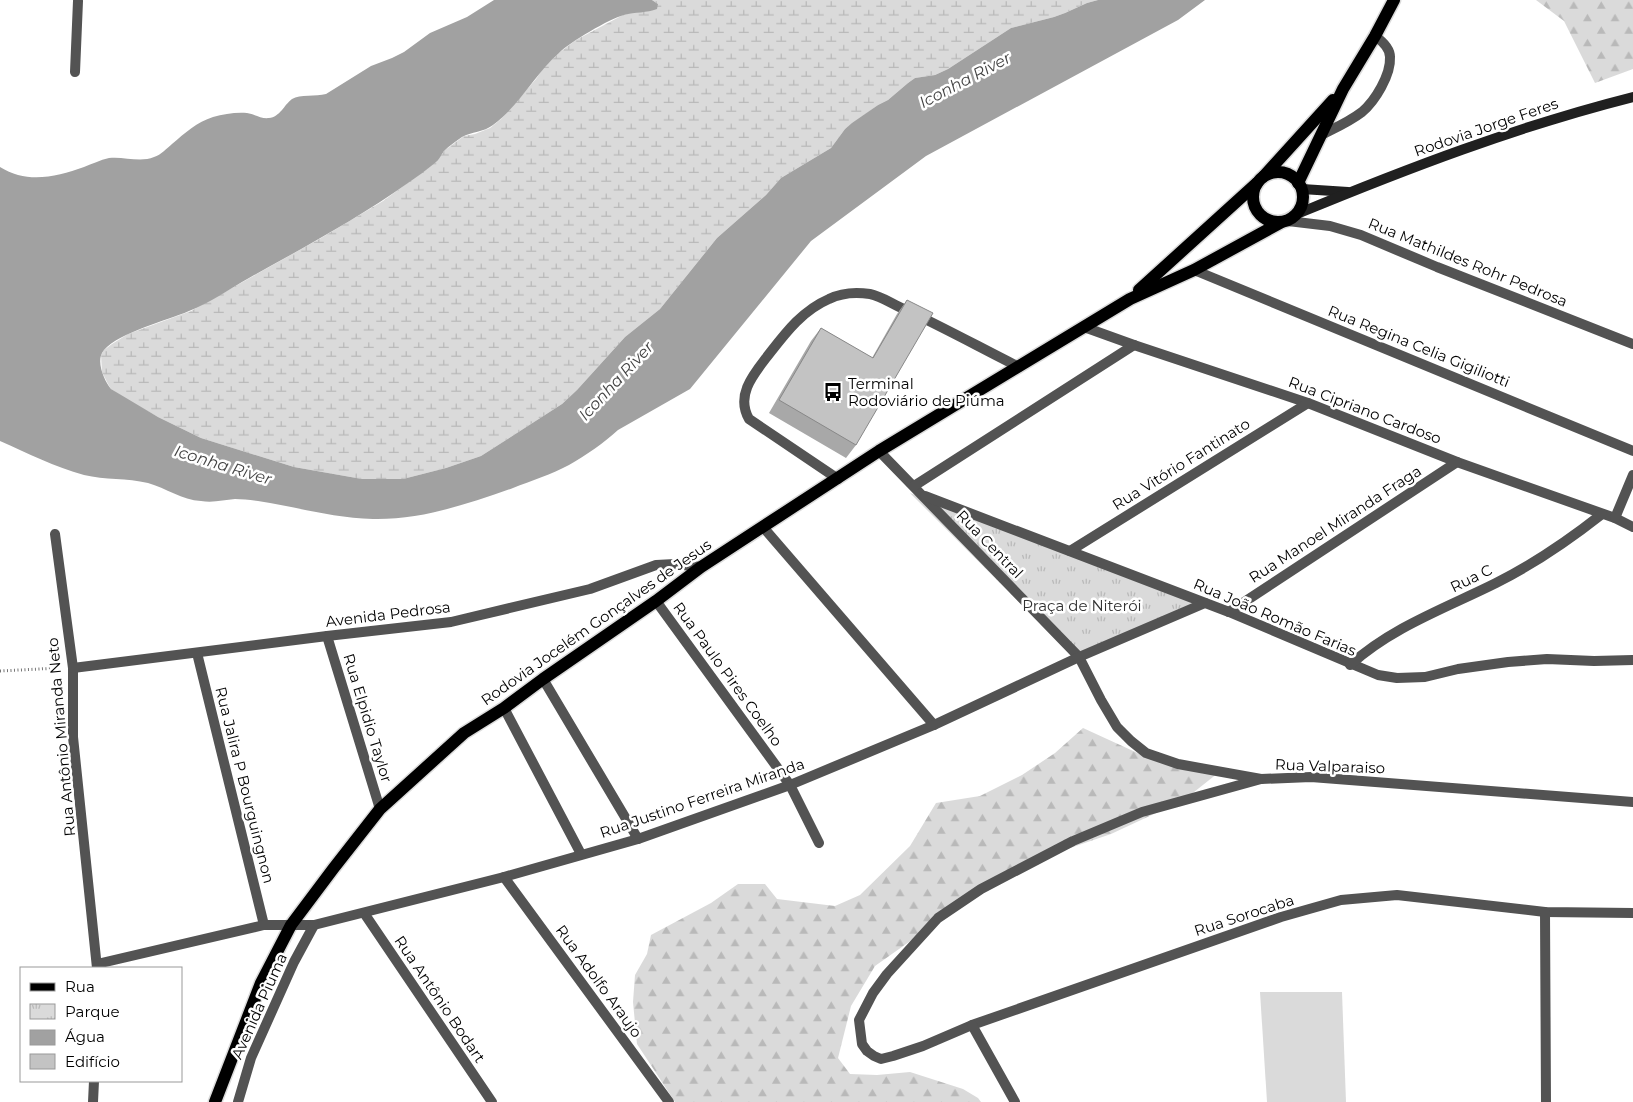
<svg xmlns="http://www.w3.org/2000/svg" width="1633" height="1102" font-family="Montserrat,sans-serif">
<defs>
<pattern id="forest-firs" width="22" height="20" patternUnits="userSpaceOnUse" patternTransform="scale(1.25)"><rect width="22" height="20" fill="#dadada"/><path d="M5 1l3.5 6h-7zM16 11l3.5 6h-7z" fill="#b9b9b9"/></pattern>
<pattern id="wetland-marsh" width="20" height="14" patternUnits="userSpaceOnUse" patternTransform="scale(1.25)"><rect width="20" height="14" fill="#dadada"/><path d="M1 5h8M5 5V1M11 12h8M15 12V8" fill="none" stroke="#b9b9b9"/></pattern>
<pattern id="park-tufts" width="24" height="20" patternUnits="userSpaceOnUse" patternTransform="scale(1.25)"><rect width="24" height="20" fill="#dadada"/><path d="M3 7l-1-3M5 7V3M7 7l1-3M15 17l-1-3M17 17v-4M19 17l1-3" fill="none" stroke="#b9b9b9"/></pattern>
</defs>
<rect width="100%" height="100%" fill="#fff"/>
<path fill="#dadada" d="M 1260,992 L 1342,992 L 1346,1102 L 1267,1102 Z"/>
<g fill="url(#forest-firs)">
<path d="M 1536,0 L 1633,0 L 1633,69 L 1595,83 L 1564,21 Z"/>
<path d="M 1083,728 L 1155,761 L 1218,773 L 1184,800 L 1111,834 L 1035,860 L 971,898 L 875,966 L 851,1006 L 838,1058 L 850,1074 L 877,1075 L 910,1072 L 963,1089 L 978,1098 L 981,1102 L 675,1102 L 637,1044 L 633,1002 L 635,975 L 647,954 L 651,935 L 711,903 L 738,884 L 765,884 L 777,899 L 835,906 L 860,895 L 910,846 L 936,803 L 980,796 L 1022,775 L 1055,753 Z"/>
</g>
<path fill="url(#wetland-marsh)" d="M 652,0 L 1098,0 L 1087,3 L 1065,13 L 1054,17 L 1011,28 L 948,69 L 935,75 L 915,78 L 908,83 L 888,100 L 878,105 L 845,129 L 831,148 L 781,178 L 766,195 L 717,238 L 660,309 L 625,337 L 577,390 L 562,404 L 481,456 L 446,468 L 403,479 L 362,479 L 294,467 L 201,438 L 158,417 L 129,401 L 111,389 L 108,384 L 102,372 L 101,355 L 104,350 L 112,344 L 128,334 L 191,311 L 321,238 L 383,201 L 436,162 L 445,150 L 464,136 L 475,134 L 490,128 L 501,119 L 536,79 L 544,67 L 560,52 L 576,40 L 621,16 L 658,4 Z"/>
<path fill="url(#park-tufts)" d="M 910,493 L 1202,603 L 1073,656 Z"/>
<path fill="#a1a1a1" d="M 494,0 L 652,0 L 658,4 L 657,9 C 647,13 635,12 624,15 C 609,19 570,42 559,53 C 535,74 520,105 493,125 C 484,132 471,132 462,137 C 456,141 449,146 444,151 C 441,155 439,160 435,163 C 426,170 417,177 408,183 C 357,219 303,248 249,278 C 229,289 210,303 189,311 C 166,321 120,332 104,350 C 95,360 104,380 111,389 L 158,417 L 201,438 L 294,467 L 362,479 L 403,479 L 446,468 L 481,456 L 562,404 L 577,390 L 625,337 L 660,309 L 717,238 L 766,195 L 781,178 L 831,148 L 845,129 L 852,123 L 878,105 L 888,100 L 908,83 L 915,78 L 935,75 L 948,69 L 1011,28 L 1054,17 L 1065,13 L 1087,3 L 1098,0 L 1205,0 L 1178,20 L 926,156 L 811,241 L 690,389 L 618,430 C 604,443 586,455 569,465 C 552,474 531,481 513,488 C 468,504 421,520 373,519 C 333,518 297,507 258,501 C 250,500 242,499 235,499 C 224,500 213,503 201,501 C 182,500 166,488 148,483 C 127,478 105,480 84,475 C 55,467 27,453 0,441 L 0,167 C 27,184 56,177 84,167 C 92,164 100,160 109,158 C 123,156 140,163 154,157 C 161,155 167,148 172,144 C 185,133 197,122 213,117 C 224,114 236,112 247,113 C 254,114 261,119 269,118 C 280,117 284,105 292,99 C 300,94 316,97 326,94 L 371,66 L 392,58 L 404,52 L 430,33 L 467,17 Z"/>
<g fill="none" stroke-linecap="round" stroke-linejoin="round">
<g stroke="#dbdbdb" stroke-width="15">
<g id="primary">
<circle cx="1278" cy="197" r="25"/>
<path d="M 1264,176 L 1333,100"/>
<path d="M 1298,183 L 1343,89 L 1375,36 L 1394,0"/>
<path d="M 1139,290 L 1257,183"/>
<path d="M 215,1102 L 261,983 L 291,925 L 333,869 L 380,809 L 464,733 L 504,708 L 543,679 L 656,601 L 701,567 L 879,451 L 1130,299 L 1194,270 L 1280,223"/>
</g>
</g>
<path stroke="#757575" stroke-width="3" stroke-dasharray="1 2.5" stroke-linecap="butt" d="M 0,671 L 59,668"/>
<g stroke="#535353" stroke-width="10">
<path d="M 1321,135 C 1335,128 1349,122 1362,112 C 1375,101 1391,75 1390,57 C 1390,48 1382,41 1375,36"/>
<path d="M 838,479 L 749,419 C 736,396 752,376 766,358 C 784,335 801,311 829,299 C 841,293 857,292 870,294 C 881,296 894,305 904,309 C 943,327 981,348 1019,367"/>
</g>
<g stroke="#535353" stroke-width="10">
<path d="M 75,72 L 78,1"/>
<path d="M 1288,221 L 1330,226 L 1361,235 L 1437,267 L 1633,344"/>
<path d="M 1194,270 L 1633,451"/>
<path d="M 1084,327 L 1134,345 L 1308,403 L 1457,462 L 1615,518 L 1633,527"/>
<path d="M 879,451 L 1079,657 L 1101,700 L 1117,727 L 1131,741 L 1146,753 L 1178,764 L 1261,779 L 1311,777 L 1633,802"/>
<path d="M 914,486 L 1134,345"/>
<path d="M 925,496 L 1229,612 L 1378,675 L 1397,678 L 1425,677 L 1458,669 L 1508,662 L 1547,659 L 1594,661 L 1633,660"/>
<path d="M 1615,518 L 1633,475"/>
<path d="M 763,527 L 934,725"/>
<path d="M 55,534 L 73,668 L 73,737 L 97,968"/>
<path d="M 1070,551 L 1308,403"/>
<path d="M 656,601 L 790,785 L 819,843"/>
<path d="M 1229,612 L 1457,462"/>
<path d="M 327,636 L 380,809"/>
<path d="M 197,653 L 264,925"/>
<path d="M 1350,665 C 1392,627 1446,608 1496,583 C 1534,564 1569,540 1602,514"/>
<path d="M 73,668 L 327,636 L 451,622 L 590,589 L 656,565 L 675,564 L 701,567"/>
<path d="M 543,679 L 638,839"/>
<path d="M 504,708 L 581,854"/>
<path d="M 1261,779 L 1142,812 L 1073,841 L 981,889 L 938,918 L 887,974 L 873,993 L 859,1020 L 862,1044 L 867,1051 L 874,1056 L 881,1059 L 893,1056 L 923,1046 L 972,1025 L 1281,917 L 1341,900 L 1397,895 L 1545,912 L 1633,913"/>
<path d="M 504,877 L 669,1102"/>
<path d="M 1545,912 L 1546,1102"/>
<path d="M 364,913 L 492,1102"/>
<path d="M 97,964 L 264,925 L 314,925 L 504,877 L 638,839 L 790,785 L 934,725 L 1079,657 L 1205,603"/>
<path d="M 972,1025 L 1015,1102"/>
<path d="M 93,1102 L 94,1081"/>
<path d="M 238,1102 L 251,1058 L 294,962 L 314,925"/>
</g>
<g stroke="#202020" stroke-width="10">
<path d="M 1302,189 L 1348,192"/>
<path d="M 1297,214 C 1406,169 1518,126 1633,97"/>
</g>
<use href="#primary" stroke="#000" stroke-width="12"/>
</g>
<path fill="#a8a8a8" d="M 907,300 L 856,445 L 846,458 L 769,413 L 811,341 L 821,328 L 872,358 L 897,314 Z"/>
<path fill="#c3c3c3" stroke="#888" d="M 907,300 L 933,313 L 856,445 L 779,400 L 821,328 L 873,358 Z"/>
<defs>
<g id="bus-bare" transform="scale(1.5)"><path d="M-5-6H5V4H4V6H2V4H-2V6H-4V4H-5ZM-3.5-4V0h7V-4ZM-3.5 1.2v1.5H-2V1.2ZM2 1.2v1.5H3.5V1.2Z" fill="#000" stroke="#fff" stroke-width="2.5" paint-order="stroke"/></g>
</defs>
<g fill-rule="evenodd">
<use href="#bus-bare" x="833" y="392"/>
</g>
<g text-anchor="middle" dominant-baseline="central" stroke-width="5" stroke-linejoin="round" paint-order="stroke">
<g font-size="15" fill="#000" stroke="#fff">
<text transform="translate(1486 127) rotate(-19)">Rodovia Jorge Feres</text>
<text transform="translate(1468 262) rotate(22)">Rua Mathildes Rohr Pedrosa</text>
<text transform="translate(1419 346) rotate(22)">Rua Regina Celia Gigiliotti</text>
<text transform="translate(1365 410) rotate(21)">Rua Cipriano Cardoso</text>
<text transform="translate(1181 464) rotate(-32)">Rua Vitório Fantinato</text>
<text transform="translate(1335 524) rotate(-33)">Rua Manoel Miranda Fraga</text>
<text transform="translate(990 544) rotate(46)">Rua Central</text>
<text transform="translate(1471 578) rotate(-26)">Rua C</text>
<text transform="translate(388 614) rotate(-7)">Avenida Pedrosa</text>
<text transform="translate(1275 617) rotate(23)">Rua João Romão Farias</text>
<text transform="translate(596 622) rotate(-35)">Rodovia Jocelém Gonçalves de Jesus</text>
<text transform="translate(728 674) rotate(54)">Rua Paulo Pires Coelho</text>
<text transform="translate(368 718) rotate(73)">Rua Elpidio Taylor</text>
<text transform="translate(61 737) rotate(-95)">Rua Antônio Miranda Neto</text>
<text transform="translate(1330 766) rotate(2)">Rua Valparaiso</text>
<text transform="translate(245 785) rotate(76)">Rua Jalira P Bourguingnon</text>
<text transform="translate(702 798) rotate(-19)">Rua Justino Ferreira Miranda</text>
<text transform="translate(1244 915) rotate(-18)">Rua Sorocaba</text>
<text transform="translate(599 981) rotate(54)">Rua Adolfo Araujo</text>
<text transform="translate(440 999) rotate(56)">Rua Antônio Bodart</text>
<text transform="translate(259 1006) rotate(-66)">Avenida Piuma</text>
</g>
<g font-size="15" fill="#000" stroke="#fff" text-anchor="start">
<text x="848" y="383">Terminal<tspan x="848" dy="17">Rodoviário de Piúma</tspan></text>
</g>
<g font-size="15" fill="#313131" stroke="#fff">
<text x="1082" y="605">Praça de Niterói</text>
</g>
<g font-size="16" font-style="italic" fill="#424242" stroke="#fff">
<text transform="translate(965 80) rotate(-28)">Iconha River</text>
<text transform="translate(616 381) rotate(-47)">Iconha River</text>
<text transform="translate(223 465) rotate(17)">Iconha River</text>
</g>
</g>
<rect x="20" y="967" width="162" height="115" fill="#ffffff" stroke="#999999"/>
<rect x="30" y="983" width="25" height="8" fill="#000000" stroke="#999999"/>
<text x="65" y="992" font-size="15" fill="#000000">Rua</text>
<rect x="30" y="1004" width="25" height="15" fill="url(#park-tufts)" stroke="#999999"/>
<text x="65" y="1017" font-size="15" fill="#000000">Parque</text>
<rect x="30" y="1030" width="25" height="15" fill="#a1a1a1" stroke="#999999"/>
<text x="65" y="1042" font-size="15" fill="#000000">Água</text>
<rect x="30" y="1054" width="25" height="15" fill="#c3c3c3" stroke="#999999"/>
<text x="65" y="1067" font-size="15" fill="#000000">Edifício</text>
</svg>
